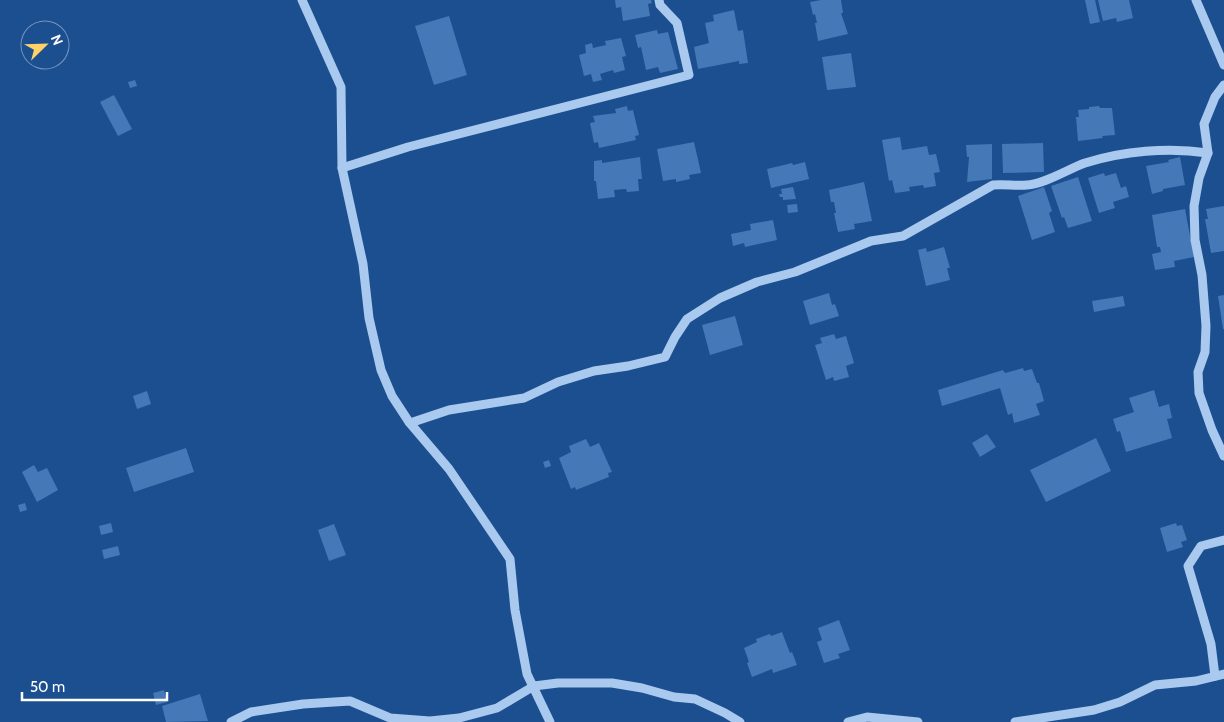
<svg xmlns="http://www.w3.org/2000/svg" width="1224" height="722" font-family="Cabin,sans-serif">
<rect width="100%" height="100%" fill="#1b4f8f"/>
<g fill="#4478b7">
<path d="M 615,0 L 651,0 L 652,3 L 648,4 L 650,16 L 623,21 L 621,7 L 616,8 Z"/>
<path d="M 821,0 L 841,0 L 843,13 L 841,13 L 848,34 L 818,41 L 815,23 L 817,23 L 815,14 L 813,15 L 810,2 Z"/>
<path d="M 1085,0 L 1095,0 L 1100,22 L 1090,24 Z"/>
<path d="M 1098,0 L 1129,0 L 1133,18 L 1117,22 L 1116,18 L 1103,21 Z"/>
<path d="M 734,10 L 738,31 L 743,30 L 748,63 L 739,64 L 739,61 L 698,69 L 694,47 L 709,43 L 705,23 L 714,21 L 713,15 Z"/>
<path d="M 449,16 L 467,75 L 434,85 L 415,26 Z"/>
<path d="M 657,30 L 658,34 L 668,32 L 678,69 L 660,73 L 658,67 L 646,70 L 641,47 L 638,48 L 635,35 Z"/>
<path d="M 621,38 L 626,56 L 622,57 L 625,70 L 614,73 L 613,70 L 600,74 L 602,80 L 593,82 L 591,74 L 584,76 L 579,55 L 586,53 L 585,45 L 592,43 L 593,48 L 606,45 L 605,41 Z"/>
<path d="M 851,53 L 856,87 L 827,90 L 822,57 Z"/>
<path d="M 135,80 L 137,86 L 130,88 L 128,82 Z"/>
<path d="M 114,95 L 132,129 L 118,136 L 100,102 Z"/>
<path d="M 627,106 L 628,111 L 633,110 L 639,135 L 635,136 L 636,140 L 599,148 L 598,142 L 594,143 L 590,123 L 595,122 L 593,116 L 616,113 L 615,109 Z"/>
<path d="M 1099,106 L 1100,108 L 1112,108 L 1115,135 L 1102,136 L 1103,138 L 1078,141 L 1076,117 L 1079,117 L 1078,110 L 1089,109 L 1089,107 Z"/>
<path d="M 900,137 L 902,150 L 927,146 L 929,155 L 936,154 L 940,172 L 934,173 L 936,186 L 924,188 L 923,185 L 909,187 L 910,191 L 895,193 L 892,180 L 889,181 L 882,140 Z"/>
<path d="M 694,142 L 701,173 L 689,175 L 690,179 L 676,182 L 676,179 L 663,181 L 657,149 Z"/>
<path d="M 1043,143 L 1044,172 L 1003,173 L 1002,144 Z"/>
<path d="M 992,144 L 992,179 L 967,182 L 969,157 L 967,157 L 966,145 Z"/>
<path d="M 640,157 L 642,179 L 638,179 L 639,191 L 627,192 L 626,189 L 614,190 L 615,197 L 598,199 L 596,181 L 594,181 L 594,161 L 602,160 L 602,163 Z"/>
<path d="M 1180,157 L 1185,185 L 1163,189 L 1163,191 L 1152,194 L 1146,166 L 1169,162 L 1168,160 Z"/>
<path d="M 805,162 L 809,179 L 771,188 L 767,169 L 792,163 L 793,165 Z"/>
<path d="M 1104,173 L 1105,176 L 1116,173 L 1121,188 L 1126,186 L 1129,197 L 1113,202 L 1115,208 L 1099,213 L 1088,178 Z"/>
<path d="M 1078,177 L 1092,221 L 1068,228 L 1064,217 L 1062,218 L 1051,186 Z"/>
<path d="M 864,182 L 872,221 L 854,224 L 855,229 L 838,232 L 834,213 L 836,213 L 834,202 L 831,202 L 829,190 Z"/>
<path d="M 793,187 L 796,199 L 783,200 L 783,197 L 780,197 L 779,194 L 782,194 L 781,189 Z"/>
<path d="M 1044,187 L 1052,211 L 1049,213 L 1055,232 L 1032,240 L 1018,196 Z"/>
<path d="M 797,204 L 798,212 L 788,213 L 787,205 Z"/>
<path d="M 1224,206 L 1224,251 L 1211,253 L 1205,219 L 1208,219 L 1206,209 Z"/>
<path d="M 1185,209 L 1194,257 L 1174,261 L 1175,267 L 1155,270 L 1152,254 L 1161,252 L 1160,247 L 1157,247 L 1152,215 Z"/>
<path d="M 773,220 L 777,240 L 745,247 L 744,243 L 733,246 L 731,234 L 751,230 L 750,224 Z"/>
<path d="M 944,247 L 950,268 L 947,268 L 950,280 L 926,286 L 918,250 L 926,248 L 927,252 Z"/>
<path d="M 829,293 L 832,305 L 835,304 L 839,316 L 810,325 L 803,301 Z"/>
<path d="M 1224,295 L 1224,329 L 1223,329 L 1218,296 Z"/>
<path d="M 1123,296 L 1125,306 L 1094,312 L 1092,301 Z"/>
<path d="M 735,316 L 743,345 L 710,355 L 702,325 Z"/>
<path d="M 834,334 L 836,339 L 846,336 L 854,363 L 846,366 L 849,377 L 834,381 L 833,377 L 826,380 L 815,345 L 822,343 L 820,338 Z"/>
<path d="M 1023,368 L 1024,371 L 1032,369 L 1037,383 L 1039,383 L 1044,401 L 1036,404 L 1040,415 L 1014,423 L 1012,413 L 1008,415 L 1000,388 L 942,406 L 938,390 L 1003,370 L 1005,373 Z"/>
<path d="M 1154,390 L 1159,407 L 1169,404 L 1172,418 L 1167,419 L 1172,438 L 1126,452 L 1120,431 L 1117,432 L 1113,419 L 1134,412 L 1129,398 Z"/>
<path d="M 147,391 L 151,404 L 137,409 L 133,396 Z"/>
<path d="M 987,434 L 996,447 L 980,457 L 972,443 Z"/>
<path d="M 1096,438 L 1111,471 L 1046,502 L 1030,470 Z"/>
<path d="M 586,439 L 590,447 L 599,443 L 612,472 L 608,473 L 609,477 L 576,490 L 575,487 L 571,489 L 559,458 L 571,452 L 569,446 Z"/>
<path d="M 186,448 L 194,472 L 134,492 L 126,468 Z"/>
<path d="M 549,460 L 551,466 L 545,468 L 543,462 Z"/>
<path d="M 34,465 L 38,472 L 47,468 L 58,490 L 37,502 L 22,472 Z"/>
<path d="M 25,503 L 27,510 L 20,512 L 18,505 Z"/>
<path d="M 111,523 L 113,532 L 101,535 L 99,526 Z"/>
<path d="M 1176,523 L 1177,526 L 1182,525 L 1187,540 L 1181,542 L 1183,547 L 1167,552 L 1160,528 Z"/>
<path d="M 334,524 L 346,555 L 329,561 L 318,530 Z"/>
<path d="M 118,546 L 120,555 L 104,559 L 102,550 Z"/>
<path d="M 839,620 L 850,650 L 838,654 L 840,658 L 824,663 L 817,642 L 822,640 L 818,628 Z"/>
<path d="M 782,632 L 790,653 L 792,652 L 797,665 L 773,673 L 772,669 L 752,677 L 747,663 L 749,662 L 744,648 L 757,642 L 756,639 L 770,634 L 771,636 Z"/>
<path d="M 164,690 L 167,702 L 156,705 L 153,693 Z"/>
<path d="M 200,694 L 208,721 L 166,722 L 162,706 Z"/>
</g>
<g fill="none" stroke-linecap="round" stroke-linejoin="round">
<g stroke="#a9c9ee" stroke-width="9">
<path d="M 302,0 L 341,87 L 342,168 L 363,264 L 369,318 L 381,370 L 392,396 L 409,422 L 449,469 L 510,559 L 515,610 L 527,674 L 550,722"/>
<path d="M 1196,0 L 1224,65"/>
<path d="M 1224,85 L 1215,97 L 1204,124 L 1208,153 L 1199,178 L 1194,206 L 1195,240 L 1202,275 L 1206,326 L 1205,352 L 1198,372 L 1199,393 L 1212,430 L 1224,456"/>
<path d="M 342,168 L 408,147 L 689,75 L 677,23 L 660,5 L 659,0"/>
<path d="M 410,423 L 449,410 L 524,398 L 558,382 L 594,371 L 628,366 L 665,357 L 675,337 L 687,319 L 720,298 L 757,282 L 795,272 L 871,241 L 903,236 L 993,185 C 1005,184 1016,186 1027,185 C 1045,184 1068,169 1085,163 C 1123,151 1168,147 1208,153"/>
<path d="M 1215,676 L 1211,644 L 1188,566 L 1201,546 L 1224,540"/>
<path d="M 231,722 L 251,712 L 303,704 L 350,701 L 390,718 L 430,721 L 459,718 L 497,708 L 534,686 L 558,683 L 612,683 L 642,688 L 674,697 L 695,699 L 725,713 L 740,722"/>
<path d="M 848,722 L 867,717 L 918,722"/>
<path d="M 1015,722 L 1094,710 L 1120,702 L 1155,685 L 1196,681 L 1224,674"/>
</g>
</g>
<g transform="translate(45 45) rotate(67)"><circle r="24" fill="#1b4f8f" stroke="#7695bc"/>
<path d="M0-4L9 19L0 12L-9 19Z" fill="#ffd166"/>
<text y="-8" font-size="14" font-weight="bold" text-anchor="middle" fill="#ffffff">N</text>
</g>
<path d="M22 692v8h145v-8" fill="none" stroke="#ffffff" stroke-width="2.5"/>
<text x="30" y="692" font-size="15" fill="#ffffff" stroke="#1b4f8f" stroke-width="4" paint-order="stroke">50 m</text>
</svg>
